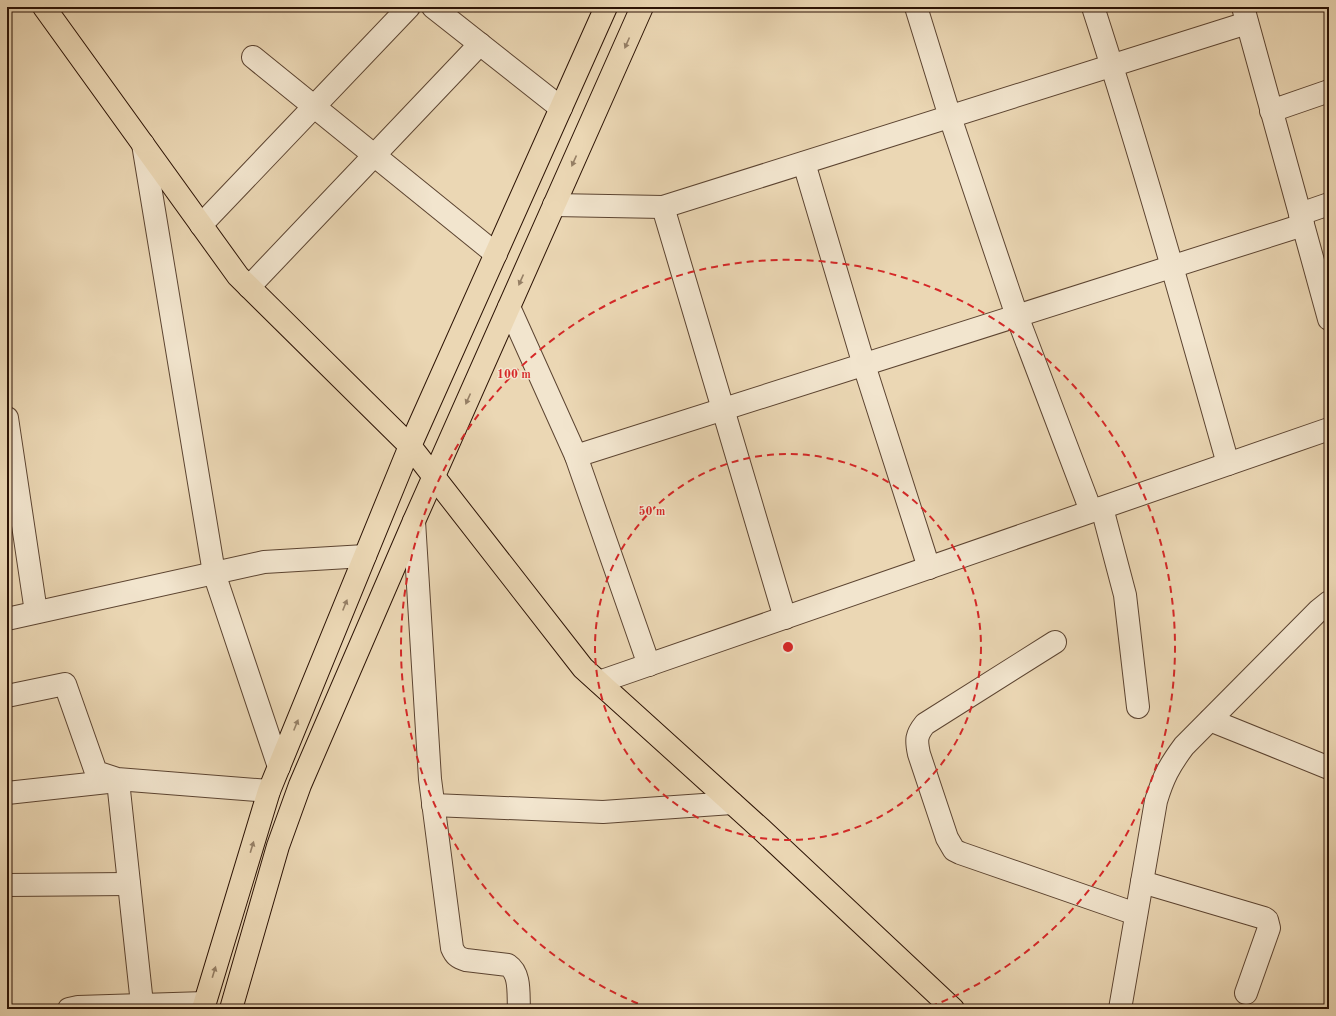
<svg xmlns="http://www.w3.org/2000/svg" width="1336" height="1016" font-family="'Old Standard TT',serif">
<rect width="100%" height="100%" fill="#ebd7b4"/>
<filter id="stains"><feTurbulence type="fractalNoise" baseFrequency=".005" numOctaves="4"/><feColorMatrix values="0 0 0 0 .2 0 0 0 0 .09 0 0 0 0 .02 0 0 0 .5 -.17"/></filter>
<radialGradient id="worn" r=".72"><stop offset=".6" stop-color="#630" stop-opacity="0"/><stop offset="1" stop-color="#630" stop-opacity=".3"/></radialGradient>
<g fill="none" stroke-linecap="round" stroke-linejoin="round">
<g stroke="#5c4431" stroke-width="24">
<g id="minor">
<path d="M 433,7 L 561,108"/>
<path d="M 916,7 L 950,117 L 1017,316 L 1091,511"/>
<path d="M 1093,7 C 1142,158 1185,311 1228,464"/>
<path d="M 1243,7 L 1329,319"/>
<path d="M 253,57 L 496,254"/>
<path d="M 1271,111 L 1329,91"/>
<path d="M 143,144 L 214,573 L 279,767"/>
<path d="M 804,163 L 864,365 L 929,568"/>
<path d="M 554,205 L 663,207 L 1247,23"/>
<path d="M 663,207 L 785,618"/>
<path d="M 1300,214 L 1329,204"/>
<path d="M 201,225 L 409,7"/>
<path d="M 249,287 L 480,44"/>
<path d="M 509,307 L 576,456 L 649,665"/>
<path d="M 7,418 L 36,612"/>
<path d="M 576,456 L 1303,225"/>
<path d="M 1102,508 L 1125,595 L 1138,707"/>
<path d="M 414,521 L 430,779 L 452,948 C 455,955 458,958 466,960 L 508,965 C 521,974 518,994 519,1009"/>
<path d="M 7,619 L 264,562 L 365,556"/>
<path d="M 1055,642 L 925,724 C 916,735 916,740 919,754 L 947,838 L 954,850 L 960,853 L 1136,914"/>
<path d="M 599,682 L 1329,429"/>
<path d="M 7,696 L 65,684 L 96,772 L 117,779 L 269,791"/>
<path d="M 1210,720 L 1329,768"/>
<path d="M 118,781 L 142,1004"/>
<path d="M 7,793 L 117,781"/>
<path d="M 433,805 L 603,812 L 732,803"/>
<path d="M 1142,882 L 1264,918 L 1267,920 L 1269,928 L 1246,993"/>
<path d="M 7,885 L 129,884"/>
<path d="M 69,1009 L 78,1007 L 205,1003"/>
<path d="M 1120,1009 L 1156,801 C 1163,778 1169,766 1184,746 L 1319,610 L 1329,602"/>
</g>
</g>
<g stroke="#2c1305" stroke-width="24">
<g id="major">
<path d="M 44,7 L 238,276 L 410,446 L 583,668 L 761,829 L 953,1009"/>
<path d="M 203,1009 L 269,791 L 410,446 L 606,7"/>
<path d="M 231,1009 L 278,846 L 300,785 L 414,521 L 642,7"/>
</g>
</g>
<use href="#minor" stroke="#f2e5ce" stroke-width="22"/>
<use href="#major" stroke="#ebd7b4" stroke-width="22"/>
</g>
<defs><path id="oneway-solid" d="M-6-.8H1V-3.2L6.5 0L1 3.2V.8H-6Z"/></defs>
<g fill="#957f65">
<use href="#oneway-solid" transform="translate(627 43) rotate(114)"/>
<use href="#oneway-solid" transform="translate(574 161) rotate(114)"/>
<use href="#oneway-solid" transform="translate(521 280) rotate(114)"/>
<use href="#oneway-solid" transform="translate(468 399) rotate(114)"/>
<use href="#oneway-solid" transform="translate(345 605) rotate(-68)"/>
<use href="#oneway-solid" transform="translate(296 725) rotate(-68)"/>
<use href="#oneway-solid" transform="translate(252 847) rotate(-73)"/>
<use href="#oneway-solid" transform="translate(214 972) rotate(-73)"/>
</g>
<g fill="none" stroke="#d62828" stroke-width="2" stroke-dasharray="7 5">
<circle cx="788" cy="647" r="193"/>
<path d="M649 1008A387 387 0 1 1 927 1008"/>
</g>
<circle cx="788" cy="647" r="6" fill="#d62828" stroke="#f2e5ce" stroke-width="2"/>
<g font-size="12" text-anchor="middle" font-weight="bold" fill="#d62828" stroke="#f2e5ce" stroke-width="3" stroke-linejoin="round" paint-order="stroke">
<text x="514" y="378">100 m</text>
<text x="652" y="515">50 m</text>
</g>
<rect width="1336" height="1016" fill="none" stroke="#ebd7b4" stroke-width="24"/>
<rect x="8" y="8" width="1320" height="1000" fill="none" stroke="#2c1305" stroke-width="2"/>
<rect x="12" y="12" width="1312" height="992" fill="none" stroke="#2c1305"/>
<rect width="100%" height="100%" filter="url(#stains)"/>
<rect width="100%" height="100%" fill="url(#worn)"/>
</svg>
